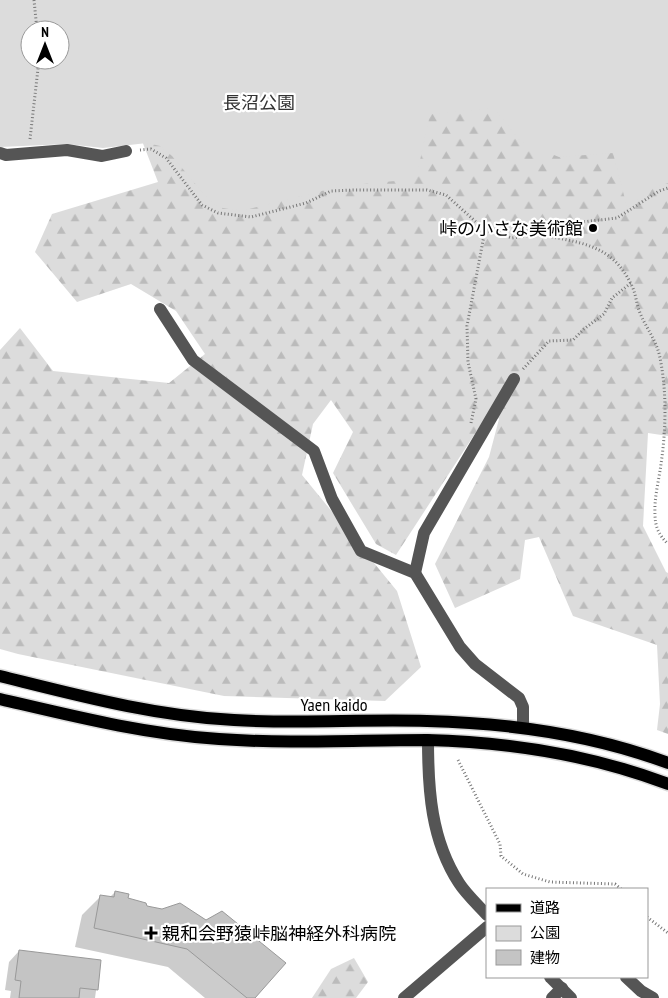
<svg xmlns="http://www.w3.org/2000/svg" width="668" height="998" font-family="'PT Sans Narrow','Noto Sans JP',sans-serif">
<defs>
<pattern id="forest-firs" width="22" height="20" patternUnits="userSpaceOnUse" patternTransform="scale(1.25)"><rect width="22" height="20" fill="#dcdcdc"/><path d="M5 1l3.5 6h-7zM16 11l3.5 6h-7z" fill="#bbb"/></pattern>
</defs>
<rect width="100%" height="100%" fill="#fff"/>
<g fill="url(#forest-firs)" fill-rule="evenodd">
<path d="M 24,0 L 668,0 L 668,436 L 648,433 L 643,526 L 666,572 L 668,573 L 668,734 L 657,730 L 660,704 L 657,645 L 573,616 L 539,537 L 525,540 L 520,579 L 455,608 L 435,564 L 489,457 L 499,419 L 491,409 L 396,555 L 376,544 L 333,473 L 353,432 L 331,400 L 313,424 L 302,475 L 397,591 L 421,667 L 385,701 L 224,696 L 18,654 L 0,649 L 0,350 L 20,328 L 53,371 L 169,383 L 205,354 L 176,311 L 131,284 L 77,302 L 35,252 L 52,214 L 158,182 L 137,128 L 0,124 ZM 30,30 L 60,30 L 60,60 L 30,60 Z"/>
<path d="M 354,958 L 368,982 L 356,998 L 312,998 L 331,969 Z"/>
</g>
<path fill="#dcdcdc" fill-rule="evenodd" d="M 0,0 L 668,0 L 668,183 L 654,188 L 627,207 L 613,153 L 559,157 L 521,142 L 494,108 L 430,114 L 416,179 L 342,186 L 249,209 L 234,210 L 218,207 L 208,199 L 172,156 L 160,146 L 147,143 L 103,148 L 67,144 L 0,147 ZM 30,30 L 60,30 L 60,60 L 30,60 Z"/>
<g fill="#0003">
<path d="M 115,892 L 127,899 L 146,907 L 253,998 L 205,998 L 168,967 L 75,947 L 82,915 L 101,896 L 110,897 Z"/>
<path d="M 19,951 L 100,961 L 95,998 L 10,998 L 11,991 L 5,990 L 9,962 Z"/>
</g>
<g fill="#c4c4c4" stroke="#999">
<path d="M 115,891 L 129,894 L 128,898 L 146,903 L 147,906 L 162,909 L 180,903 L 206,920 L 222,911 L 286,963 L 255,998 L 247,998 L 187,949 L 94,928 L 100,895 L 114,897 Z"/>
<path d="M 19,950 L 101,960 L 98,990 L 80,988 L 79,998 L 19,998 L 21,981 L 15,980 Z"/>
</g>
<g fill="none" stroke-linecap="round" stroke-linejoin="round">
<g stroke="#dbdbdb" stroke-width="15">
<g id="major">
<path d="M 0,676 C 77,695 154,716 234,720 C 298,724 362,719 427,721 C 508,723 591,734 668,763"/>
<path d="M 0,699 C 73,716 144,734 219,739 C 288,744 358,740 427,740 C 508,742 592,755 668,784"/>
</g>
</g>
<g stroke="#777" stroke-width="3" stroke-dasharray="1 2.5" stroke-linecap="butt">
<path d="M 34,0 L 37,30"/>
<path d="M 30,139 L 39,60"/>
<path d="M 140,150 L 151,149 L 166,158 L 202,205 L 218,213 L 251,217 L 306,203 L 331,191 L 353,190 L 427,190 L 446,195 L 485,230 L 512,238 L 538,234 L 582,222 L 617,218 L 659,191 L 668,188"/>
<path d="M 538,234 C 579,243 611,243 631,284 C 636,293 636,303 640,313 C 646,328 657,341 660,358 C 667,392 666,430 661,464 C 659,480 654,498 655,514 C 655,527 659,535 668,544"/>
<path d="M 523,369 L 549,341 L 573,340 L 584,329 L 604,314 L 612,298 L 631,283"/>
<path d="M 471,423 L 476,399 L 468,362 L 467,326 L 485,230"/>
<path d="M 458,760 L 500,844 L 501,856 L 523,874 L 550,882 L 615,884 L 621,889"/>
<path d="M 647,917 L 668,933"/>
</g>
<g stroke="#555" stroke-width="12">
<path d="M 0,153 L 6,155 L 67,150 L 102,156 L 126,151"/>
<path d="M 160,309 L 193,360 L 314,451 L 332,499 L 361,551 L 415,573 L 460,647 L 475,664 L 519,698 L 523,707 L 523,728"/>
<path d="M 415,573 L 424,533 L 514,379"/>
<path d="M 428,740 C 428,790 431,840 459,883 C 466,894 478,905 487,915"/>
<path d="M 550,977 L 571,998"/>
<path d="M 626,977 L 641,991 L 653,998"/>
<path d="M 404,998 L 487,927"/>
<path d="M 552,998 L 562,988"/>
</g>
<use href="#major" stroke="#000" stroke-width="12"/>
</g>
<g fill="#000" stroke="#fff" stroke-width="2">
<circle cx="593" cy="228" r="5"/>
<path d="M148.5 925.5h5v5h5v5h-5v5h-5v-5h-5v-5h5z"/>
</g>
<g text-anchor="middle" dominant-baseline="central" stroke-width="4.5" stroke-linejoin="round" paint-order="stroke">
<g font-size="18" fill="#333" stroke="#fff">
<text x="259" y="102">長沼公園</text>
</g>
<g font-size="18" fill="#000" stroke="#fff" text-anchor="end">
<text x="583" y="228">峠の小さな美術館</text>
<text x="162" y="933" text-anchor="start">親和会野猿峠脳神経外科病院</text>
</g>
<g font-size="18" fill="#000" stroke="#fff">
<text x="334" y="704">Yaen kaido</text>
</g>
</g>
<rect x="486" y="888" width="162" height="90" fill="#ffffff" stroke="#999999"/>
<rect x="496" y="904" width="25" height="8" fill="#000000" stroke="#999999"/>
<text x="530" y="913" font-size="15" fill="#000000">道路</text>
<rect x="496" y="926" width="25" height="15" fill="#dcdcdc" stroke="#999999"/>
<text x="530" y="938" font-size="15" fill="#000000">公園</text>
<rect x="496" y="950" width="25" height="15" fill="#c4c4c4" stroke="#999999"/>
<text x="530" y="963" font-size="15" fill="#000000">建物</text>
<g transform="translate(45 45)"><circle r="24" fill="#ffffff" stroke="#999999"/>
<path d="M0-4L9 19L0 12L-9 19Z" fill="#000000"/>
<text y="-8" font-size="14" font-weight="bold" text-anchor="middle" fill="#000000">N</text>
</g>
</svg>
